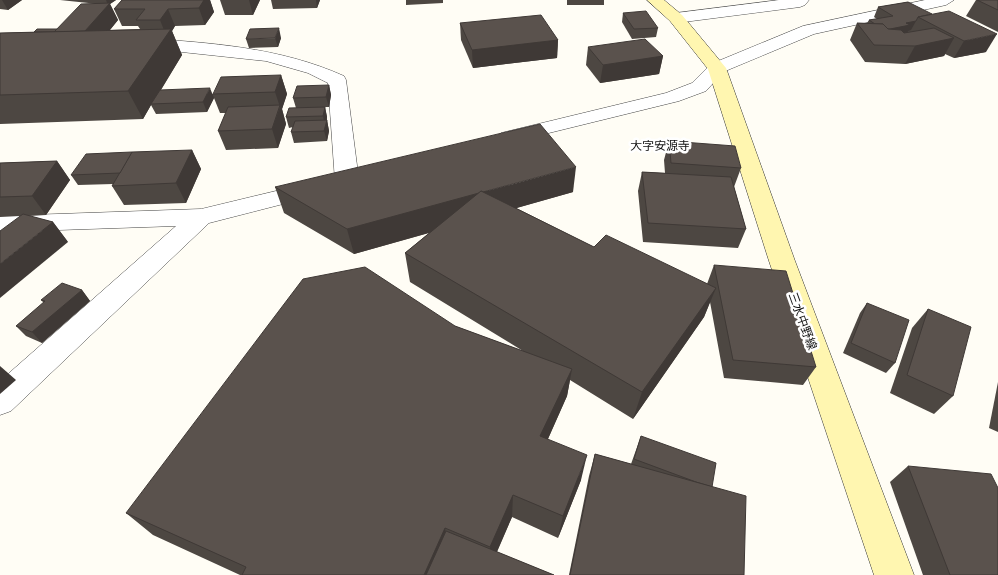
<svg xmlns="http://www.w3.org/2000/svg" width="998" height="575" font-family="'IBM Plex Serif','Noto Sans JP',serif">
<rect width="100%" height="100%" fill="#fffdf5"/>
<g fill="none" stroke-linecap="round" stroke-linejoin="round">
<g stroke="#444" stroke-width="1">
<g id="minor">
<path d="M 779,0 L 809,0 L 805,5 L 800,7 L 676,23 L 668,18 L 676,13 Z"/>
<path d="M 925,0 L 954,0 L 946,5 L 814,34 L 723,72 L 706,91 L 679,101 L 508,143 L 501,141 L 497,137 L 501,133 L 666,93 L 692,83 L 711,64 L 803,26 Z"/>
<path d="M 141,38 C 211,43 279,47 344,76 L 346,80 L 359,181 L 355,186 L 347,188 L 339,186 L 335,181 L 328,83 L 308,73 L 266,61 L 135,47 L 132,43 L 135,39 Z"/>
<path d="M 314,182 L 322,184 L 326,189 L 322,194 L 209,223 L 11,411 L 0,415 L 0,381 L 176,226 L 0,232 L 0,216 L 201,209 Z"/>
</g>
</g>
<g stroke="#333" stroke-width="1">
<path id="secondary" d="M 647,0 L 664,0 L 682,15 L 726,68 L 795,261 L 914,575 L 874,575 L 769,261 L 708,69 L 670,21 Z"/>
</g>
<use href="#minor" fill="#fff" fill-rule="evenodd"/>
<use href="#secondary" fill="#fff6b0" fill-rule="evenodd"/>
</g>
<g fill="#4d4742">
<path d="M 0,0 L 22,0 L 8,10 L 0,9 Z"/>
<path d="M 60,0 L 116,0 L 110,4 L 118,20 L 110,30 L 140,29 L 138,26 L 122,26 L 114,9 L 122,0 L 210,0 L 214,12 L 205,25 L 175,26 L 172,31 L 182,55 L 161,90 L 213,94 L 281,75 L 287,94 L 282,109 L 286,124 L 278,148 L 226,150 L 218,131 L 226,113 L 220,113 L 214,98 L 207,112 L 156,114 L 151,105 L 143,119 L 0,124 L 0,33 L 34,32 L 57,29 L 98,4 Z"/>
<path d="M 220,0 L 260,0 L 253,15 L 225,15 Z"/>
<path d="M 271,0 L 320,0 L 317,8 L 273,9 Z"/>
<path d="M 406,0 L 443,0 L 443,3 L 406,5 Z"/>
<rect x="567" y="0" width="37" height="5"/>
<path d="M 976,0 L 998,0 L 998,32 L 966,16 Z"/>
<path d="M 908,2 L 986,52 L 954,58 L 945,54 L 944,56 L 905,64 L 865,62 L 850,40 L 857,23 L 867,23 L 869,20 L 877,19 L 874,17 L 878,7 Z"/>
<path d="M 623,13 L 658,28 L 656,37 L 632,39 L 622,22 Z"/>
<path d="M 460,23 L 558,40 L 557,58 L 473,68 L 461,40 Z"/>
<path d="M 281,38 L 278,47 L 249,48 L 246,39 Z"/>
<path d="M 588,47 L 663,56 L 659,74 L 600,83 L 586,65 Z"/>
<path d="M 329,85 L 331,95 L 329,107 L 325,107 L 327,117 L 327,120 L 329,131 L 327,141 L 294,143 L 291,132 L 293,127 L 289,128 L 286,117 L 296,108 L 293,98 Z"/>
<path d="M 669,141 L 741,168 L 734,187 L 746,229 L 738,248 L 643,242 L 638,191 L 642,172 L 665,173 L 664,160 Z"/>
<path d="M 192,150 L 201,169 L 186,203 L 124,205 L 112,186 L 113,184 L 78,185 L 71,175 Z"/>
<path d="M 57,161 L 70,180 L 46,215 L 29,216 L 53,222 L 68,242 L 20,216 L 0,217 L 0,163 Z"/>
<path d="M 275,187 L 573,192 L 516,208 L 594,247 L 707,284 L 714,265 L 816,367 L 803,385 L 724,378 L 710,302 L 704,317 L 633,419 L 570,380 L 567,396 L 548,439 L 581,480 L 558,538 L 512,517 L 497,552 L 554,575 L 240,575 L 153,535 L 126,513 L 455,326 L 523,351 L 410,282 L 405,253 L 429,233 L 354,254 L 284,213 Z"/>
<path d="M 82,290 L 90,301 L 42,343 L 26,336 L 16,326 L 44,303 L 41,300 Z"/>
<path d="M 867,303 L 895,363 L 886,373 L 843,353 L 860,313 Z"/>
<path d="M 928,309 L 953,396 L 934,414 L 890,393 L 912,328 Z"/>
<path d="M 998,382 L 998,432 L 989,428 Z"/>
<path d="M 641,436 L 712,487 L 744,575 L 569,575 L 589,476 L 595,454 L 631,464 Z"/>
<path d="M 908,466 L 998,575 L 923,575 L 890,482 Z"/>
</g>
<g fill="#3f3936">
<path d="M 2,0 L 22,0 L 8,10 Z"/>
<path d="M 106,0 L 116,0 L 110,4 L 118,20 L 90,54 L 80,37 L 108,5 Z"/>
<path d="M 196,0 L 210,0 L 214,12 L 205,25 Z"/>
<path d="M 249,0 L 260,0 L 253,15 Z"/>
<path d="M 316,0 L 320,0 L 317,8 Z"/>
<path d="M 168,9 L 175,26 L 172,31 L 182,55 L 152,104 L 151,104 L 151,105 L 143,119 L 128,91 L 166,35 L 160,20 Z"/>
<path d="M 916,21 L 911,30 L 908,31 L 906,35 L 886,30 L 906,23 Z"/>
<path d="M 279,28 L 281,38 L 278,47 L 275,38 Z"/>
<path d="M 997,34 L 986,52 L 954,58 L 964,41 Z"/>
<path d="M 954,38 L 944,56 L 905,64 L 915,46 Z"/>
<path d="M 558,40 L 557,58 L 473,68 L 472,50 Z"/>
<path d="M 663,56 L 659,74 L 600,83 L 603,65 Z"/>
<path d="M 281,75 L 287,94 L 282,109 L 286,124 L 278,148 L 272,129 L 280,107 L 275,92 Z"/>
<path d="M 329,85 L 331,95 L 329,107 L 326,97 Z"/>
<path d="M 210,88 L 214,98 L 207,112 L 203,102 Z"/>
<path d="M 325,107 L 327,117 L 325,126 L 323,116 Z"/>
<path d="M 327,120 L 329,131 L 327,141 L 324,131 Z"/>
<path d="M 192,150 L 201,169 L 186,203 L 176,183 Z"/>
<path d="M 57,161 L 70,180 L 46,215 L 32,196 Z"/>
<path d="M 576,167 L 573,192 L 354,254 L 347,229 Z"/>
<path d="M 53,222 L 68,242 L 0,298 L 0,264 Z"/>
<path d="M 716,288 L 704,317 L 633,419 L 642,392 Z"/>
<path d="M 82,290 L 90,301 L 42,343 L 32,332 Z"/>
<path d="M 0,366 L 16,380 L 0,394 Z"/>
<path d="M 572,369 L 567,396 L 538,461 L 540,436 Z"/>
<path d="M 587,455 L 581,480 L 558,538 L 563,516 Z"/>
<path d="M 513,495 L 512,517 L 490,567 L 490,547 Z"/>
<path d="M 445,528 L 449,550 L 438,575 L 424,575 Z"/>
</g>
<g fill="#5a524d" stroke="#3f3936">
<path d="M 122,0 L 204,0 L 199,8 L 168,9 L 160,20 L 136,20 L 145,9 L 114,9 Z"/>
<path d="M 977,0 L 998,0 L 998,10 Z"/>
<path d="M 908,2 L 932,14 L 918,17 L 916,21 L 906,23 L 910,25 L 890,29 L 888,29 L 883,24 L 875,24 L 869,20 L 893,16 L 878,7 Z"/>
<path d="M 110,3 L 85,31 L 54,32 L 81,4 Z"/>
<path d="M 646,11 L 658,28 L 634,29 L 623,13 Z"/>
<path d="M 949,11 L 997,34 L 964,41 L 918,17 Z"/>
<path d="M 541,15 L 558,40 L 472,50 L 460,23 Z"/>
<path d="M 857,23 L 883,24 L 888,29 L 901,30 L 904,33 L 934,28 L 954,38 L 915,46 L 874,45 Z"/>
<path d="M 279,28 L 275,38 L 246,39 L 250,29 Z"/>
<path d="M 37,29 L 57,29 L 54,32 L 34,32 Z"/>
<path d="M 171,29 L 128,91 L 0,95 L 0,33 Z"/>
<path d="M 645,39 L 663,56 L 603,65 L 588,47 Z"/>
<path d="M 281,75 L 275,92 L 213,94 L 221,77 Z"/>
<path d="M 329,85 L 326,97 L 293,98 L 297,86 Z"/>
<path d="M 210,88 L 203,102 L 151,104 L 160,90 Z"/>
<path d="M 280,105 L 272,129 L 218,131 L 228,107 Z"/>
<path d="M 325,107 L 323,116 L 286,117 L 289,108 Z"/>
<path d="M 327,120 L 324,131 L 291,132 L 295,121 Z"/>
<path d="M 540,124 L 576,167 L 483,192 L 481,191 L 479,193 L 347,229 L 275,187 Z"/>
<path d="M 669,141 L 735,146 L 741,168 L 671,163 Z"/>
<path d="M 192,150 L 176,183 L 112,186 L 132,152 Z"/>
<path d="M 132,152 L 120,173 L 71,175 L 86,154 Z"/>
<path d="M 57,161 L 32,196 L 0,197 L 0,163 Z"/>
<path d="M 642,172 L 731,177 L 746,229 L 648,223 Z"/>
<path d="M 481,191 L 594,247 L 606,235 L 716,288 L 642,392 L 405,253 Z"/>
<path d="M 23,214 L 53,222 L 0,264 L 0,231 Z"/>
<path d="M 714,265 L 786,271 L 816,367 L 733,360 Z"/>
<path d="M 365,267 L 455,326 L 572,369 L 540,436 L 587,455 L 563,516 L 513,495 L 490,547 L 445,528 L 424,575 L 242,575 L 246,567 L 126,513 L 303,279 Z"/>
<path d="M 62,283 L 82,290 L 32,332 L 16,326 L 45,301 L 41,300 Z"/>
<path d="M 867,303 L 909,320 L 895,363 L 851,343 Z"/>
<path d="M 928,309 L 971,327 L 953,396 L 907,375 Z"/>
<path d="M 641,436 L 716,463 L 712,487 L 696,482 L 634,459 Z"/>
<path d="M 595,454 L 746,496 L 744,575 L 570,575 Z"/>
<path d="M 908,466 L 991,474 L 998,488 L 998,575 L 950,575 Z"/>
<path d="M 446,531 L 554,575 L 426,575 Z"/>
</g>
<g text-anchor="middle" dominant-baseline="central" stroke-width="5" stroke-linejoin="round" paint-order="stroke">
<g font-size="12" fill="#111" stroke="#fff">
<text x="660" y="145">大字安源寺</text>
</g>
<g font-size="12" fill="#111" stroke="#fff">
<text transform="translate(803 321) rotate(70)">三水中野線</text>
</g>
</g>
</svg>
